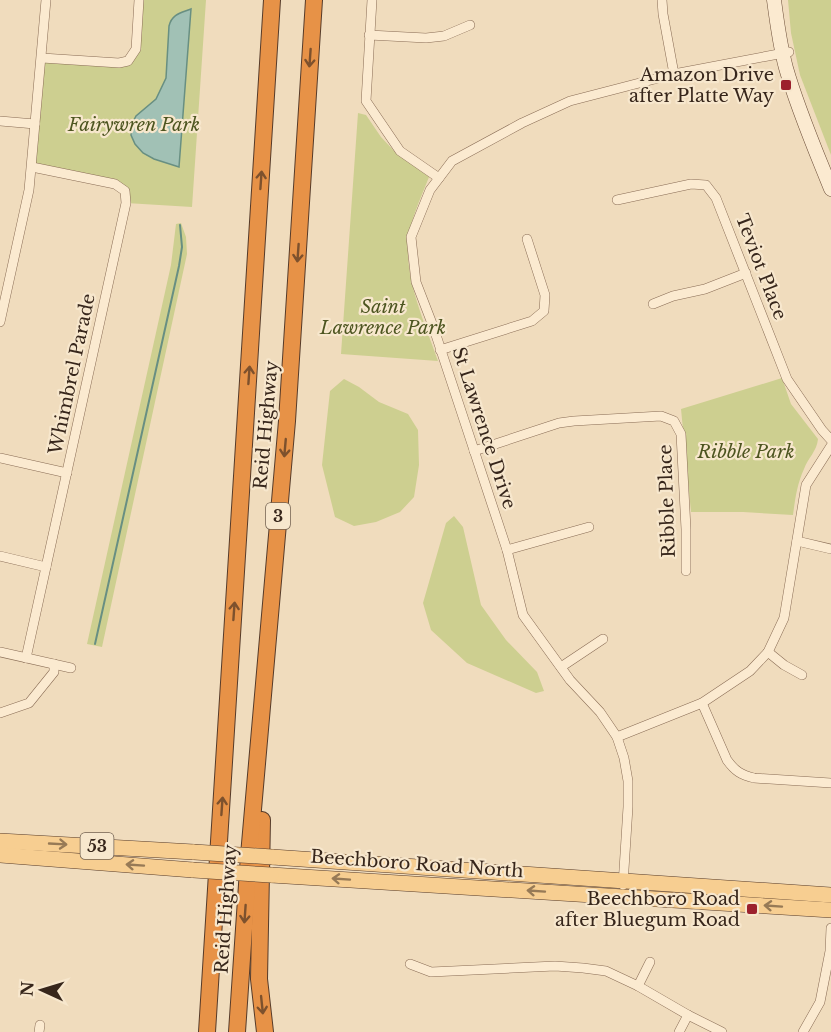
<svg xmlns="http://www.w3.org/2000/svg" width="831" height="1032" font-family="'Libre Baskerville',serif">
<rect width="100%" height="100%" fill="#f0dcbd"/>
<g fill="#cdcf90">
<path d="M 139,0 L 206,0 L 192,207 L 126,203 L 125,191 L 32,167 L 42,58 L 119,63 L 136,49 Z"/>
<path d="M 788,0 L 831,0 L 831,155 L 800,75 L 791,33 Z"/>
<path d="M 358,113 L 366,115 L 381,137 L 396,153 L 429,177 C 420,200 408,224 408,248 C 407,285 426,326 438,361 L 341,354 Z"/>
<path d="M 181,223 L 186,237 L 187,254 L 102,647 L 87,644 L 171,265 L 176,224 Z"/>
<path d="M 782,378 L 791,404 L 818,439 C 817,451 808,458 804,469 C 797,484 795,500 793,515 L 743,512 L 691,512 L 681,409 Z"/>
<path d="M 344,379 L 359,387 L 379,402 L 408,414 L 418,430 L 419,465 L 414,497 L 400,512 L 376,522 L 354,526 L 335,517 L 322,465 L 330,391 Z"/>
<path d="M 454,516 L 463,527 L 481,605 L 506,640 L 537,672 L 544,691 L 536,693 L 467,663 L 431,630 L 423,603 L 446,523 Z"/>
</g>
<path fill="#a1c1b5" stroke="#688f82" stroke-width="1.5" d="M 191,9 L 179,167 L 154,159 L 143,153 L 135,144 L 131,135 L 132,124 L 136,116 L 156,99 L 166,78 L 169,26 C 172,14 181,13 191,9 Z"/>
<g fill="none" stroke-linecap="round" stroke-linejoin="round">
<path stroke="#688f82" stroke-width="2" d="M 95,644 L 179,266 L 182,247 L 180,225"/>
<g stroke="#896c55" stroke-width="10">
<g id="street">
<path d="M 372,0 L 366,101 L 400,151 L 439,178"/>
<path d="M 662,0 L 663,14 L 674,74"/>
<path d="M 369,35 L 426,38 L 444,36 L 470,25"/>
<path d="M 42,58 L 119,63 L 128,61 L 136,49 L 139,0"/>
<path d="M 0,121 L 35,124"/>
<path d="M 617,200 L 691,184 L 706,185 L 716,198 L 787,379 L 822,430 L 831,440"/>
<path d="M 653,304 L 673,296 L 705,289 L 746,273"/>
<path d="M 0,322 L 29,190 L 46,0"/>
<path d="M 440,350 L 532,321 L 544,311 L 545,295 L 527,239"/>
<path d="M 474,451 L 559,423 L 574,421 L 661,416 L 674,421 L 681,434 L 686,529 L 686,571"/>
<path d="M 0,458 L 67,473"/>
<path d="M 797,541 L 831,549"/>
<path d="M 507,550 L 589,527"/>
<path d="M 0,556 L 46,567"/>
<path d="M 0,652 L 71,668"/>
<path d="M 768,652 L 784,665 L 802,675"/>
<path d="M 26,658 L 126,203 L 125,191 L 115,184 L 32,167"/>
<path d="M 561,667 L 603,639"/>
<path d="M 702,703 L 727,760 C 735,771 741,775 754,778 L 831,783"/>
<path d="M 0,713 L 29,703 L 54,672 L 54,664"/>
<path d="M 617,737 L 702,703 L 750,671 L 768,652 L 784,618 L 806,485 L 831,446"/>
<path d="M 623,885 L 628,807 L 628,781 L 624,758 L 617,737 L 600,712 L 570,680 L 523,615 L 507,550 L 433,326 L 416,282 L 411,237 L 430,190 L 452,161 L 522,123 L 570,101 L 674,74 L 789,52"/>
<path d="M 410,964 L 431,972 L 555,966 L 583,968 L 606,971 L 638,986 L 688,1015 L 722,1032"/>
<path d="M 638,986 L 650,962"/>
<path d="M 39,1032 L 40,1025"/>
<path d="M 679,1032 L 688,1015"/>
<path d="M 803,1032 L 820,1002 L 830,951 L 831,928"/>
</g>
</g>
<g stroke="#6b4d38" stroke-width="15">
<path id="secondary" d="M 774,0 C 777,23 780,46 786,68 C 798,110 815,149 831,189"/>
</g>
<g stroke="#563b2a" stroke-width="16">
<g id="primary">
<path d="M 0,841 L 194,852"/>
<path d="M 0,855 L 193,870"/>
<path d="M 272,857 L 831,895"/>
<path d="M 271,875 L 831,910"/>
</g>
</g>
<g stroke="#563b2a" stroke-width="18">
<g id="highway">
<path d="M 262,820 L 259,979 L 265,1032"/>
<path d="M 207,1032 L 272,0"/>
<path d="M 237,1032 L 249,855 L 287,421 L 314,0"/>
</g>
</g>
<use href="#street" stroke="#fbead0" stroke-width="9"/>
<use href="#secondary" stroke="#fbead0" stroke-width="14"/>
<use href="#primary" stroke="#f7ce91" stroke-width="15"/>
<use href="#highway" stroke="#e79247" stroke-width="16"/>
<g stroke="#563b2a" stroke-width="16" stroke-linecap="butt">
<g id="primary-bridge">
<path d="M 194,852 L 272,857"/>
<path d="M 193,870 L 271,875"/>
</g>
</g>
<use href="#primary-bridge" stroke="#f7ce91" stroke-width="15"/>
</g>
<defs><path id="oneway-shaft" d="M-6 0H5M1.5-3L5.5 0L1.5 3" fill="none" stroke-width="1.6" stroke-linecap="round" stroke-linejoin="round" transform="scale(1.5)"/></defs>
<g stroke="#7d512d">
<use href="#oneway-shaft" transform="translate(310 58) rotate(94)"/>
<use href="#oneway-shaft" transform="translate(261 180) rotate(-86)"/>
<use href="#oneway-shaft" transform="translate(298 253) rotate(94)"/>
<use href="#oneway-shaft" transform="translate(249 375) rotate(-86)"/>
<use href="#oneway-shaft" transform="translate(285 448) rotate(95)"/>
<use href="#oneway-shaft" transform="translate(234 611) rotate(-86)"/>
<use href="#oneway-shaft" transform="translate(222 806) rotate(-86)"/>
<use href="#oneway-shaft" transform="translate(245 914) rotate(94)"/>
<use href="#oneway-shaft" transform="translate(262 1005) rotate(84)"/>
</g>
<g stroke="#977a56">
<use href="#oneway-shaft" transform="translate(58 844) rotate(3)"/>
<use href="#oneway-shaft" transform="translate(135 865) rotate(-176)"/>
<use href="#oneway-shaft" transform="translate(341 879) rotate(-176)"/>
<use href="#oneway-shaft" transform="translate(536 891) rotate(-176)"/>
<use href="#oneway-shaft" transform="translate(773 906) rotate(-176)"/>
</g>
<g fill="#9c212d" stroke="#f7e7cd" stroke-width="2">
<rect x="780" y="79" width="12" height="12" rx="3"/>
<rect x="746" y="903" width="12" height="12" rx="3"/>
</g>
<g text-anchor="middle" dominant-baseline="central" stroke-width="4.5" stroke-linejoin="round" paint-order="stroke">
<g fill="#f7e7cd" stroke="#716050" stroke-width="1.5">
<rect x="266" y="503" width="24" height="26" rx="4.5"/>
<rect x="80.5" y="833" width="33" height="26" rx="4.5"/>
</g>
<g font-size="16" font-weight="bold" fill="#37261b">
<text x="278" y="516">3</text>
<text x="97" y="846">53</text>
</g>
<g font-size="18" fill="#37261b" stroke="#f7e7cd" text-anchor="end">
<text x="774" y="75">Amazon Drive<tspan x="774" dy="21">after Platte Way</tspan></text>
<text x="740" y="899">Beechboro Road<tspan x="740" dy="21">after Bluegum Road</tspan></text>
</g>
<g font-size="18" font-style="italic" fill="#4d5520" stroke="#f7e7cd">
<text x="134" y="125">Fairywren Park</text>
<text x="383" y="307">Saint<tspan x="383" dy="21">Lawrence Park</tspan></text>
<text x="746" y="452">Ribble Park</text>
</g>
<g font-size="18" fill="#37261b" stroke="#f7e7cd">
<text transform="translate(761 267) rotate(69)">Teviot Place</text>
<text transform="translate(72 374) rotate(-78)">Whimbrel Parade</text>
<text transform="translate(266 425) rotate(-85)">Reid Highway</text>
<text transform="translate(484 428) rotate(72)">St Lawrence Drive</text>
<text transform="translate(667 501) rotate(-92)">Ribble Place</text>
<text transform="translate(417 864) rotate(4)">Beechboro Road North</text>
<text transform="translate(226 909) rotate(-86)">Reid Highway</text>
</g>
</g>
<g transform="translate(42 990) rotate(274)" stroke="#f7e7cd" stroke-width="4.5" paint-order="stroke">
<path d="M0-4.5L10 22L0 15L-10 22Z" fill="#37261b"/>
<text y="-9" font-size="16" font-weight="bold" text-anchor="middle" fill="#37261b">N</text>
</g>
</svg>
